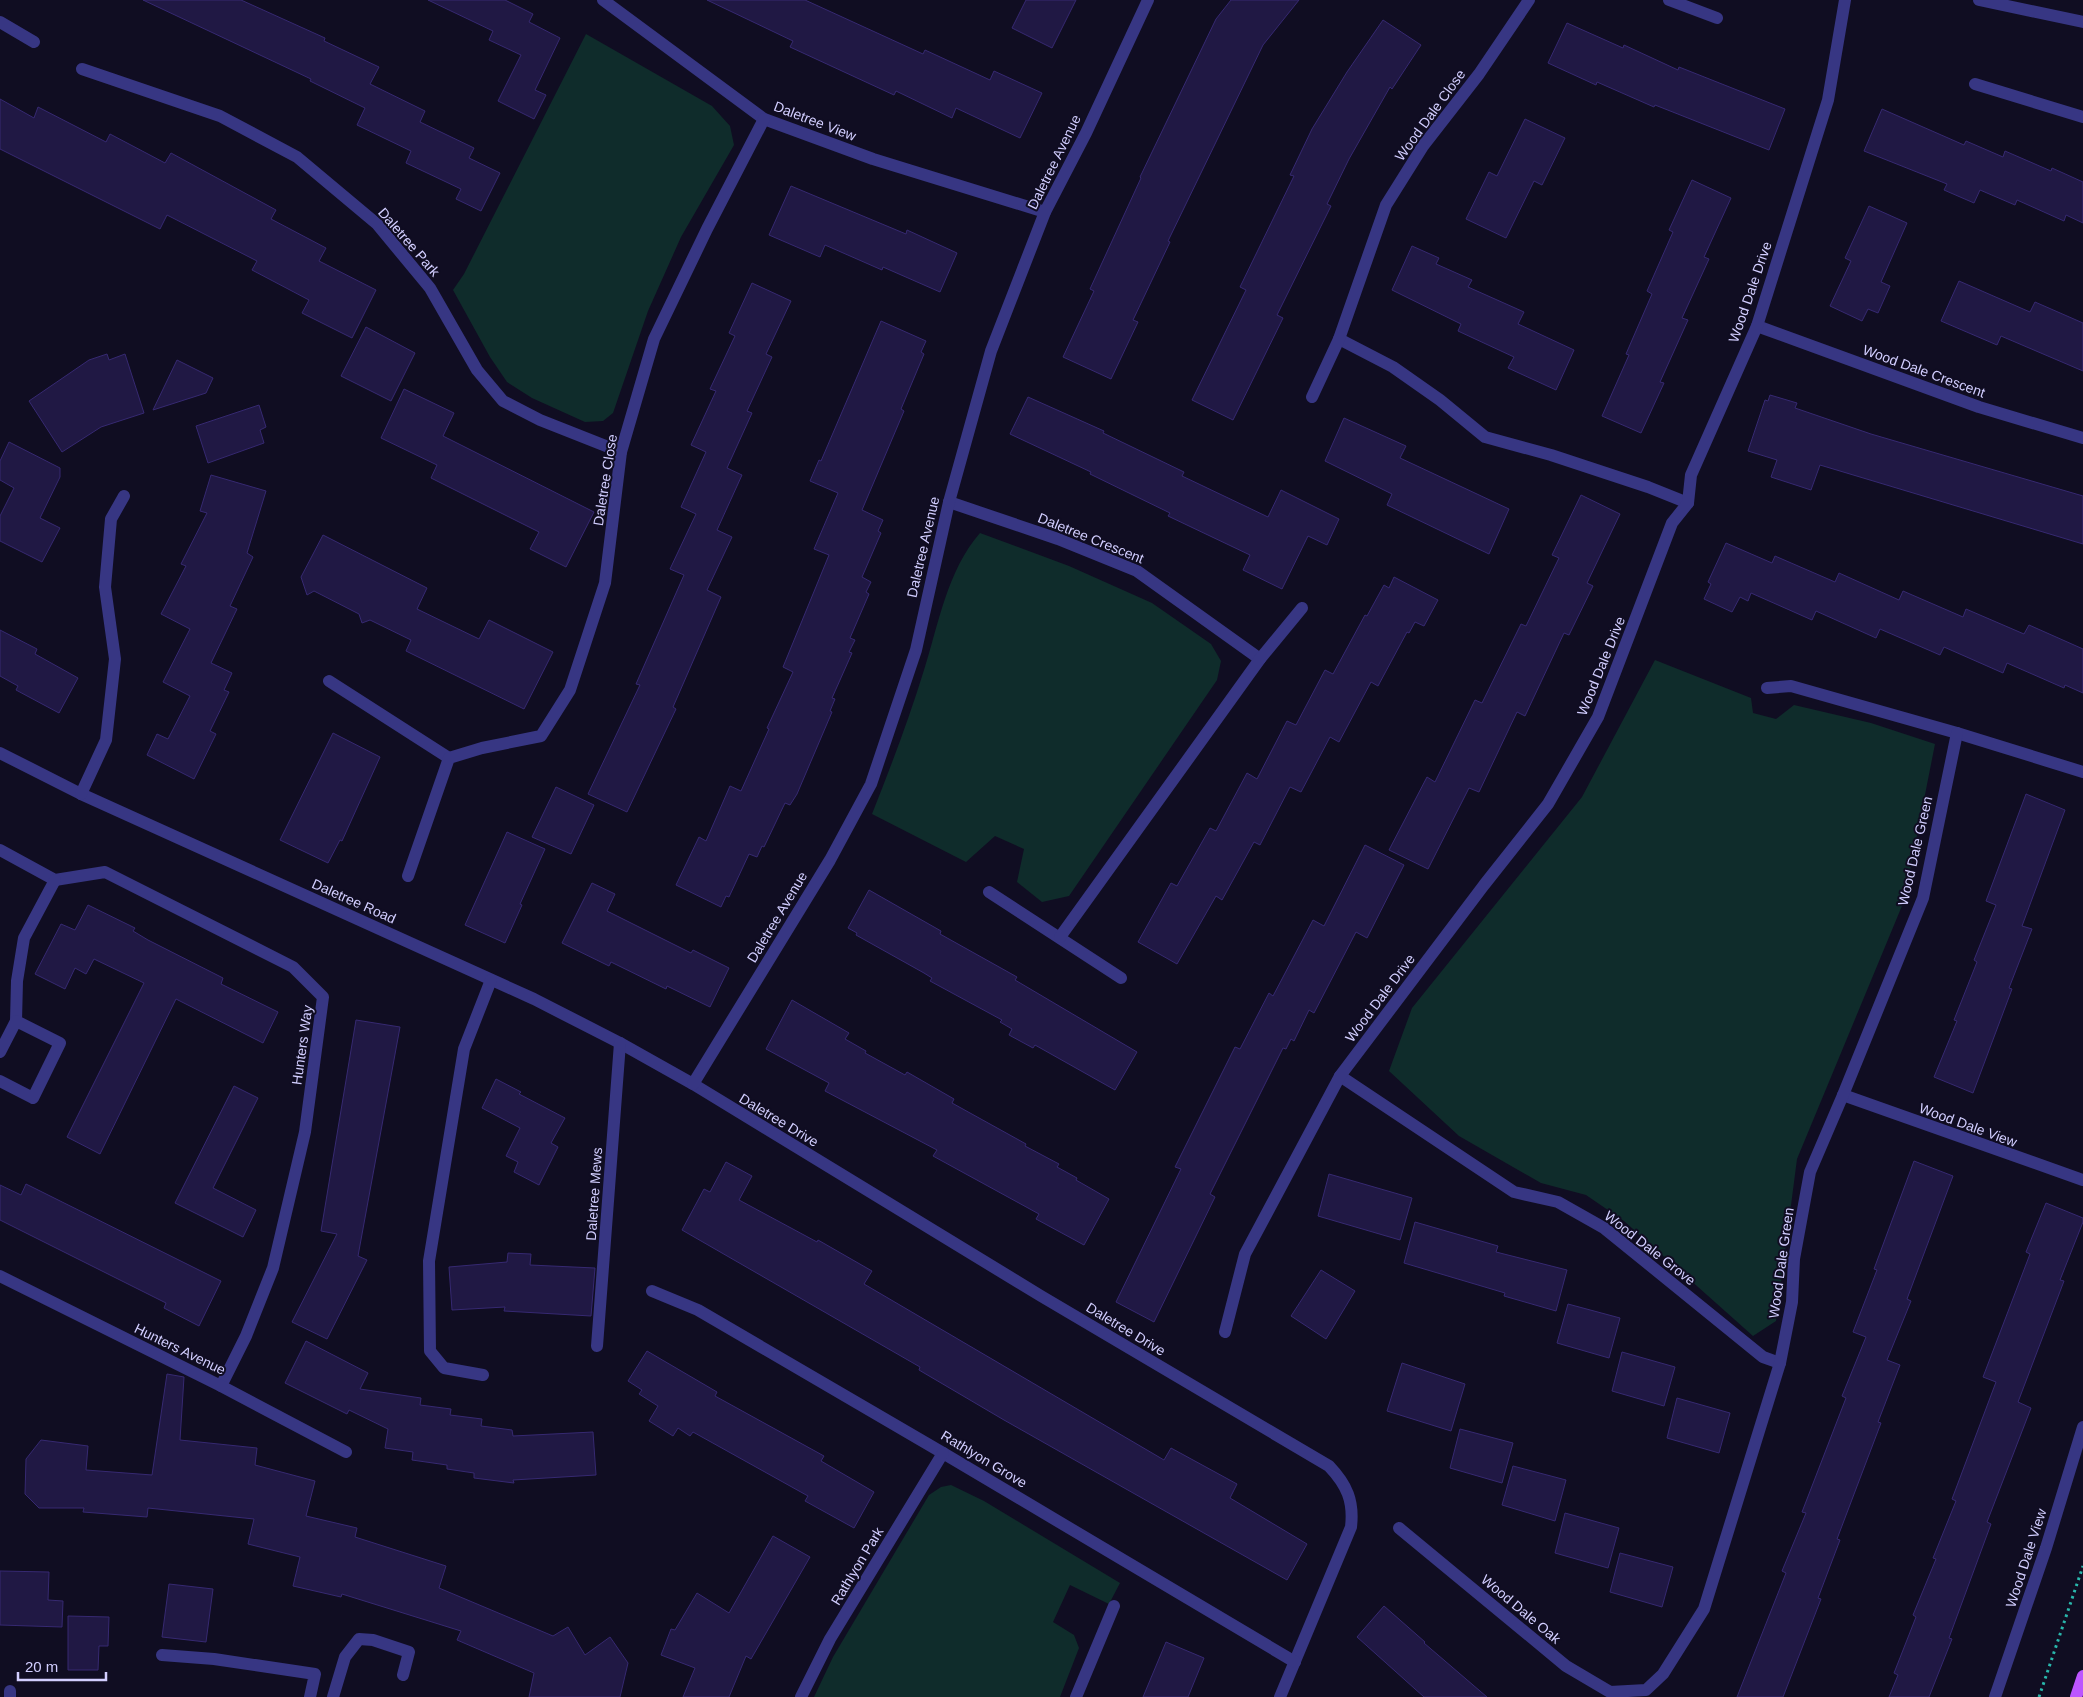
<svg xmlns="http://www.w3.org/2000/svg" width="2083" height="1697" font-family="Helvetica,sans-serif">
<rect width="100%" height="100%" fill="#100d22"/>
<g fill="#0f2c2b">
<path d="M 586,34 L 712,106 L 730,126 L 734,145 L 681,237 L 648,311 L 613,413 L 603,421 L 585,422 L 532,398 L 507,382 L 490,357 L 453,290 L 464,274 Z"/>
<path d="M 980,533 L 1069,566 L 1152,603 L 1211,644 L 1221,661 L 1217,680 L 1069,896 L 1042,902 L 1017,882 L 1024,849 L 995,836 L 966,862 L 872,814 C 891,766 909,719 924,670 C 939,623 947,571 980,533 Z"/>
<path d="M 1655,660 L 1751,698 L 1753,713 L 1776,719 L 1794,705 L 1871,723 L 1935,744 L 1904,901 L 1797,1159 L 1776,1321 L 1753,1336 L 1624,1221 L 1586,1195 L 1541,1183 L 1459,1136 L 1389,1071 L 1412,1008 L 1582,797 Z"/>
<path d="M 951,1485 L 984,1501 L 1120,1583 L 1109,1604 L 1070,1585 L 1053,1622 L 1074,1635 L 1079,1648 L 1060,1697 L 814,1697 L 833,1657 L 929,1495 L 941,1487 Z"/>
</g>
<g fill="#201844" stroke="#362971">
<path d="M 143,0 L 241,0 L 325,38 L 324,41 L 379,67 L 370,84 L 425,111 L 420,122 L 474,148 L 469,158 L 500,173 L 481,211 L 456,199 L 461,189 L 406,163 L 411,151 L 357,125 L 365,108 L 310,81 L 311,79 Z"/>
<path d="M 428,0 L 505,0 L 533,14 L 529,22 L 560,38 L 535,90 L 546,95 L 534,119 L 498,101 L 521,55 L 489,40 L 493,31 Z"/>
<path d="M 707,0 L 805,0 L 923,54 L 925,50 L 990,80 L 994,71 L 1042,93 L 1020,138 L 956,108 L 952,118 L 896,91 L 894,95 L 790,47 L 793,41 Z"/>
<path d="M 1026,0 L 1076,0 L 1052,48 L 1012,28 Z"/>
<path d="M 1231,0 L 1299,0 L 1263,45 L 1168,241 L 1170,242 L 1133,320 L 1138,322 L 1111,379 L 1063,357 L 1094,291 L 1090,289 L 1141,178 L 1140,177 L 1216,19 Z"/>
<path d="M 1383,20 L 1421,45 L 1392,89 L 1390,87 L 1349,159 L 1327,204 L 1331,206 L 1277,315 L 1283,318 L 1233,420 L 1192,400 L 1246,290 L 1240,287 L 1294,176 L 1290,175 L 1312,129 L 1347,72 Z"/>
<path d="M 1567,23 L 1623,48 L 1624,45 L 1678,70 L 1679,67 L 1785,109 L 1769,150 L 1655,105 L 1654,107 L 1597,82 L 1596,85 L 1548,63 Z"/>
<path d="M 0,99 L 34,118 L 38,107 L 106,142 L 110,134 L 165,163 L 171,153 L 276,210 L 271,219 L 326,248 L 319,261 L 376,290 L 352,338 L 302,313 L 309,300 L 252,270 L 257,261 L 167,215 L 160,229 L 0,149 Z"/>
<path d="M 1882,109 L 1964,145 L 1966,141 L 2003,157 L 2005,151 L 2051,171 L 2052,168 L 2083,182 L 2083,223 L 2066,215 L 2064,221 L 2017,200 L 2015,205 L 1980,190 L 1974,203 L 1944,190 L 1947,184 L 1864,151 Z"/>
<path d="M 1525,119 L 1565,138 L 1542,185 L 1534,181 L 1506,238 L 1466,219 L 1489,172 L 1497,176 Z"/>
<path d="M 1692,180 L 1731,198 L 1704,257 L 1709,259 L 1682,318 L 1688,320 L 1660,382 L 1664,383 L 1641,433 L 1602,416 L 1629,355 L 1626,354 L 1652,294 L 1647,291 L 1673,232 L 1669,230 Z"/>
<path d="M 791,186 L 906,234 L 907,230 L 957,253 L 940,292 L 883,267 L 882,270 L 825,245 L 820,257 L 769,235 Z"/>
<path d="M 1869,206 L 1907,223 L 1881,282 L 1890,286 L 1878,313 L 1868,309 L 1862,321 L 1830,306 L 1851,261 L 1845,258 Z"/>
<path d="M 1412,246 L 1439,258 L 1436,264 L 1472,280 L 1468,287 L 1524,312 L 1518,324 L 1574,350 L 1556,390 L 1508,368 L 1514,357 L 1458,331 L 1461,324 L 1392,290 Z"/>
<path d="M 1959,281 L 2030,312 L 2035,302 L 2083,323 L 2083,371 L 2001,336 L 1997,345 L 1941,321 Z"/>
<path d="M 752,283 L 791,301 L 766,354 L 772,357 L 747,411 L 752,413 L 727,468 L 742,475 L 717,530 L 732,537 L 707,590 L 721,597 L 673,707 L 676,709 L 627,812 L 588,794 L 640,685 L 636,684 L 684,575 L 670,569 L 696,514 L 681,507 L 706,452 L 691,445 L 716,391 L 710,389 L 735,336 L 729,333 Z"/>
<path d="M 881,321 L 926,341 L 921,352 L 924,354 L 901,409 L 904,411 L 862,510 L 883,520 L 878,531 L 881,533 L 862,577 L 871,582 L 866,592 L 869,594 L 850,638 L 855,640 L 849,652 L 852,653 L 832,698 L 835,699 L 830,711 L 832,712 L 797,794 L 790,805 L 785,803 L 764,847 L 762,846 L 757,857 L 749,854 L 729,897 L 726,896 L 721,907 L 676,885 L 699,837 L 706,841 L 730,786 L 741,791 L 769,729 L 767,728 L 793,672 L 783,667 L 829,555 L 814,549 L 838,493 L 810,481 L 819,460 L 821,461 Z"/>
<path d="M 366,327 L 415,353 L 391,401 L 341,376 Z"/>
<path d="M 107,354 L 109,360 L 125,354 L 144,413 L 101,427 L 62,452 L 29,401 L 89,360 Z"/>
<path d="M 177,360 L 213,378 L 206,393 L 153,410 Z"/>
<path d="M 404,389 L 454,413 L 443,436 L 594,512 L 566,567 L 530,549 L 539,532 L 431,478 L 437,465 L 381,438 Z"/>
<path d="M 1770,395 L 1797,403 L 1795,408 L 1871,434 L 2083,496 L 2083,544 L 1820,465 L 1811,490 L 1771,477 L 1777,460 L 1748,451 L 1765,400 L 1768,401 Z"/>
<path d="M 1028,397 L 1104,431 L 1103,433 L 1184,472 L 1182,476 L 1268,517 L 1281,490 L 1339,519 L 1327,545 L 1308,536 L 1282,589 L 1243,570 L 1250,555 L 1168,516 L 1170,513 L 1090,474 L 1091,472 L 1010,434 Z"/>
<path d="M 259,405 L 266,427 L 260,430 L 264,443 L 208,463 L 196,426 Z"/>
<path d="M 1344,418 L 1406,446 L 1400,458 L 1509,509 L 1489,554 L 1387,505 L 1392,494 L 1325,461 Z"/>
<path d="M 9,442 L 60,468 L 60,477 L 40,518 L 60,528 L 42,562 L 0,541 L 0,516 L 14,488 L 0,480 L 0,461 Z"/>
<path d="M 211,475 L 266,491 L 247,553 L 253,557 L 230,606 L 237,609 L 211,663 L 232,673 L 224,690 L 229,692 L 210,731 L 216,734 L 194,779 L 147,755 L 157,734 L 168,739 L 190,696 L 163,682 L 190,629 L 161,614 L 186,566 L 181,564 L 207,513 L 200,511 Z"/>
<path d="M 1581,495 L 1620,514 L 1587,583 L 1593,586 L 1569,635 L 1564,633 L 1525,716 L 1517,712 L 1479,792 L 1469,788 L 1428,869 L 1389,850 L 1427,777 L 1435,782 L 1475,700 L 1482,703 L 1521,624 L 1526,626 L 1559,558 L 1552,555 Z"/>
<path d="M 323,535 L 427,588 L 417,609 L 479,639 L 489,620 L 553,652 L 524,709 L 406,651 L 411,640 L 370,620 L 362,623 L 359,614 L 314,591 L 307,595 L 301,577 Z"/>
<path d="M 1726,543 L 1772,563 L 1775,556 L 1835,582 L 1839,573 L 1899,600 L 1903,591 L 1963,617 L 1966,609 L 2024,634 L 2029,625 L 2083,649 L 2083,693 L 2065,685 L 2064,688 L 2007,663 L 2003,673 L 1944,647 L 1940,655 L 1880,629 L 1876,638 L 1816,611 L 1812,620 L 1751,593 L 1748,601 L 1740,597 L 1732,612 L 1704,599 L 1711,584 L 1708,582 Z"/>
<path d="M 1394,577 L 1438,600 L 1424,626 L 1415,622 L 1409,633 L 1407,632 L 1378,686 L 1371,682 L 1339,742 L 1330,737 L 1301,792 L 1290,787 L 1260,845 L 1254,842 L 1222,900 L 1216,896 L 1177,964 L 1138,942 L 1171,883 L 1177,886 L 1210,828 L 1216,831 L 1247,773 L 1257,779 L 1287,721 L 1296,725 L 1325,670 L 1333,674 L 1365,615 L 1367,616 L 1384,585 L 1389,588 Z"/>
<path d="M 0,630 L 37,649 L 35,654 L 78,678 L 59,713 L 16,690 L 18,686 L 0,676 Z"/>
<path d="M 333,733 L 380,757 L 342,841 L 340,840 L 328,863 L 280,840 Z"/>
<path d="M 556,787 L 594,805 L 571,854 L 532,837 Z"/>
<path d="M 2026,794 L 2065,810 L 2022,926 L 2032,929 L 2009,988 L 2012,989 L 1973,1093 L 1934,1077 L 1957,1021 L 1954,1020 L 1977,962 L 1974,960 L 1996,905 L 1986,901 Z"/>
<path d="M 507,832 L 545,849 L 520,904 L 522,905 L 505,943 L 465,925 Z"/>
<path d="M 1365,845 L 1404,865 L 1367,938 L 1356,932 L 1314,1013 L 1309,1010 L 1294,1041 L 1291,1039 L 1286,1049 L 1283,1048 L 1210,1194 L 1215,1197 L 1154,1322 L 1116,1302 L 1181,1169 L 1175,1167 L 1235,1047 L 1240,1049 L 1269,993 L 1273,996 L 1313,920 L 1324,926 Z"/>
<path d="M 592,883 L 615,894 L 607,911 L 691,953 L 693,950 L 729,968 L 710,1007 L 667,986 L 666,989 L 611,962 L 609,966 L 562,943 Z"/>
<path d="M 869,890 L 941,931 L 940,934 L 1017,977 L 1015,980 L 1137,1052 L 1115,1090 L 1035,1045 L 1033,1048 L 1009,1035 L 1012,1029 L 1000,1022 L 1002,1020 L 930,981 L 932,978 L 924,973 L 856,935 L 857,933 L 848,928 Z"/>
<path d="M 88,905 L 135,928 L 133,931 L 148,940 L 223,978 L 221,984 L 278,1012 L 263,1043 L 176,999 L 100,1154 L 67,1137 L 144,983 L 94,959 L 86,974 L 75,968 L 65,989 L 35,974 L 61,924 L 75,930 Z"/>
<path d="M 792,1000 L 849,1033 L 845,1039 L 866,1051 L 865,1053 L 905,1075 L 907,1072 L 954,1099 L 952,1103 L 1026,1144 L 1025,1146 L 1059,1164 L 1057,1167 L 1077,1178 L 1076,1180 L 1109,1199 L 1084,1245 L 1036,1219 L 1039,1214 L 933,1156 L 937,1150 L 825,1091 L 829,1083 L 766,1049 Z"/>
<path d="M 356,1020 L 400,1027 L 358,1256 L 367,1260 L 327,1339 L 292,1322 L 337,1234 L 321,1231 Z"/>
<path d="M 496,1079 L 521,1092 L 519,1094 L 565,1118 L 551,1143 L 558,1147 L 539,1185 L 514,1172 L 518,1162 L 506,1156 L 520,1128 L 482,1108 Z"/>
<path d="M 234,1086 L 258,1098 L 213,1188 L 256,1210 L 243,1237 L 175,1203 Z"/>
<path d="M 1914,1161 L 1953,1176 L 1907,1299 L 1911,1301 L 1887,1360 L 1900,1365 L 1878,1422 L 1881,1423 L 1837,1539 L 1840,1540 L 1818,1598 L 1821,1599 L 1783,1697 L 1737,1697 L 1786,1573 L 1782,1571 L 1806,1513 L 1802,1512 L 1846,1398 L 1842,1396 L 1866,1337 L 1853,1332 L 1877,1270 L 1874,1269 Z"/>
<path d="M 726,1162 L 752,1176 L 739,1200 L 817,1242 L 818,1240 L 872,1271 L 864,1284 L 1164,1460 L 1171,1448 L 1237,1484 L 1230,1498 L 1307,1544 L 1287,1580 L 1004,1420 L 919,1370 L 920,1367 L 682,1230 L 704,1189 L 710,1192 Z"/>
<path d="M 1329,1174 L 1412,1198 L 1400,1240 L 1318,1216 Z"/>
<path d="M 26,1184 L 221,1281 L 199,1326 L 164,1308 L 166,1303 L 0,1220 L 0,1185 L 21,1195 Z"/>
<path d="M 2046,1203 L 2083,1218 L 2083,1222 L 2060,1280 L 2064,1281 L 2018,1402 L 2031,1408 L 1987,1522 L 1991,1524 L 1949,1638 L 1952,1639 L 1929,1697 L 1889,1697 L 1898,1675 L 1894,1673 L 1916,1617 L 1913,1615 L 1936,1559 L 1933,1558 L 1956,1501 L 1952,1499 L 1996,1382 L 1983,1377 L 2030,1254 L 2026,1252 Z"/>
<path d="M 1415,1222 L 1498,1246 L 1496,1252 L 1567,1270 L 1556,1311 L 1504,1296 L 1505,1293 L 1404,1263 Z"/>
<path d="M 508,1253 L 531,1254 L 530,1265 L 595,1268 L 591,1316 L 504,1311 L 505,1307 L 452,1310 L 449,1267 L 507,1262 Z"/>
<path d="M 1321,1270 L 1355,1291 L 1326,1339 L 1291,1316 Z"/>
<path d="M 1568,1304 L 1620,1318 L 1609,1358 L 1557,1343 Z"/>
<path d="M 306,1341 L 368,1373 L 360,1389 L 421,1398 L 420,1405 L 451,1409 L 450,1415 L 482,1419 L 481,1426 L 512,1430 L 513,1436 L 593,1432 L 596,1475 L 513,1480 L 514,1483 L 474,1478 L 474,1473 L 447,1469 L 447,1465 L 412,1460 L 413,1452 L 385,1448 L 388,1429 L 349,1410 L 347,1414 L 285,1383 Z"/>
<path d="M 647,1351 L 717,1392 L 715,1396 L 824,1456 L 821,1461 L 874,1492 L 854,1528 L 805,1501 L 808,1496 L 693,1432 L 690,1436 L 678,1428 L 673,1436 L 649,1421 L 658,1406 L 639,1394 L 642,1390 L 628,1381 Z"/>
<path d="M 1622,1352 L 1675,1367 L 1664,1406 L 1612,1391 Z"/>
<path d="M 1402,1363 L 1465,1384 L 1451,1431 L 1387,1411 Z"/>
<path d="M 167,1374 L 184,1377 L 180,1440 L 257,1448 L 255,1465 L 315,1481 L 306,1516 L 357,1528 L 355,1537 L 446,1566 L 439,1588 L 553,1636 L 568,1627 L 585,1655 L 610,1637 L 628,1663 L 620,1697 L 529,1697 L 534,1673 L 457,1640 L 461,1631 L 342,1594 L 341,1597 L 293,1586 L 300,1557 L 248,1544 L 254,1519 L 148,1508 L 147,1517 L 83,1512 L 84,1508 L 39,1508 L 25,1494 L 26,1459 L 41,1440 L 88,1446 L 86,1470 L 152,1475 Z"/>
<path d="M 1677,1398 L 1730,1413 L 1719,1453 L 1667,1438 Z"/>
<path d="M 1460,1429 L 1513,1443 L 1502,1483 L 1450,1468 Z"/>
<path d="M 1513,1466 L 1566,1480 L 1555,1521 L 1502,1505 Z"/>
<path d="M 1565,1513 L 1619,1528 L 1608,1568 L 1555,1553 Z"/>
<path d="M 773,1536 L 810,1557 L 751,1659 L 746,1656 L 729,1697 L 683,1697 L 695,1668 L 661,1655 L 671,1629 L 675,1630 L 697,1593 L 729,1613 Z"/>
<path d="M 1620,1553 L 1673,1567 L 1662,1607 L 1610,1592 Z"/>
<path d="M 0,1571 L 49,1572 L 48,1600 L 63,1601 L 62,1627 L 0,1625 Z"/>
<path d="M 169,1584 L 213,1589 L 206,1642 L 162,1637 Z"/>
<path d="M 1384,1606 L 1425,1642 L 1424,1643 L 1487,1697 L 1424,1697 L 1357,1637 Z"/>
<path d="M 68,1616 L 109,1617 L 108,1646 L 99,1646 L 98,1670 L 68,1670 Z"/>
<path d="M 1166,1642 L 1204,1658 L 1188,1697 L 1143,1697 Z"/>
</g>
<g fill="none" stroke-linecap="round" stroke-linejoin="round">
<path stroke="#29b7ac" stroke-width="3" stroke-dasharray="2.5 4" stroke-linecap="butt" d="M 2039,1697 L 2083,1566"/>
<g stroke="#373683" stroke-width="12">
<path d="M 603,0 L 764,119 L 873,159 L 1045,212"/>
<path d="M 1669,0 L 1717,18"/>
<path d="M 1979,0 L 2083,22"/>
<path d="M 0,22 L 34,42"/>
<path d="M 82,69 L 220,116 L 297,157 L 377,224 L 430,288 L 477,370 L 503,401 L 540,420 L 621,452"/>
<path d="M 1975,84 L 2083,117"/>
<path d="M 1757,326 L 1979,407 L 2083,438"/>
<path d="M 1339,339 L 1393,367 L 1440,400 L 1485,437 L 1551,455 L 1648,487 L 1688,503"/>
<path d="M 1312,397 L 1339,339 L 1386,205 L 1423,146 L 1479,74 L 1529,0"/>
<path d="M 949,502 L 1058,539 L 1137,571 L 1260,659"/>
<path d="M 329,681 L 449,758"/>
<path d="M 1767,688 L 1791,686 L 1957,733 L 2083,772"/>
<path d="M 0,753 L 81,794 L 534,999 L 620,1043 L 693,1084 L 1041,1296 L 1329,1466 C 1347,1485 1354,1501 1351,1527 L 1280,1697"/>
<path d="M 81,794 L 106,740 L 115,659 L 105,587 L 111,519 L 124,496"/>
<path d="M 0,850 L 55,880 L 105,872 L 293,967 L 323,997 L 305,1132 L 273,1268 L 246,1336 L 221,1386"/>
<path d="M 408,876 L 449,758 L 482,748 L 541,736 L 570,690 L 605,583 L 621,452 L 654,339 L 707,229 L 764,119"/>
<path d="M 989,892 L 1121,978"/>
<path d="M 1060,937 L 1260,659 L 1302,608"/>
<path d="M 16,1021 L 17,981 L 24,938 L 55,880"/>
<path d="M 0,1052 L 16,1021 L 60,1043 L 33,1098 L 0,1081"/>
<path d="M 1340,1076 L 1514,1192 L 1558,1202 L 1604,1228 L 1763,1357 L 1780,1363"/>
<path d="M 693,1084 L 830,860 L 871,784 L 916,650 L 949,502 L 991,351 L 1045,212 L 1086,133 L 1148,0"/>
<path d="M 1843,1095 L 2083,1180"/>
<path d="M 0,1276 L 221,1386 L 346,1452"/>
<path d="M 652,1291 L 698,1310 L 943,1453 L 1295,1662"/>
<path d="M 1225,1332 L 1245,1254 L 1340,1076 L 1484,885 L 1548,804 L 1598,717 L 1672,523 L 1688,503 L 1691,475 L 1757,326 L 1828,100 L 1845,0"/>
<path d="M 597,1346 L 620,1043"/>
<path d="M 483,1375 L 444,1368 L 430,1351 L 429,1261 L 464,1049 L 491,980"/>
<path d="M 1399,1528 L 1566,1666 L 1610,1692 L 1646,1690 L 1663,1674 L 1704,1609 L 1780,1363 L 1792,1302 L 1794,1259 L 1810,1172 L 1843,1095 L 1923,898 L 1957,733"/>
<path d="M 162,1655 L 214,1659 L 315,1674 L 310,1697"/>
<path d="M 10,1697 L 10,1691"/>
<path d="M 333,1697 L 345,1657 L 359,1639 L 373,1640 L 409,1652 L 403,1675"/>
<path d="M 801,1697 L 830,1639 L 943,1453"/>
<path d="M 1076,1697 L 1114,1606"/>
<path d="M 1995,1697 L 2046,1548 L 2083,1427"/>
</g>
<path stroke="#bc55ff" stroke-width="12" d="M 2076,1697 L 2083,1676"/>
</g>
<g text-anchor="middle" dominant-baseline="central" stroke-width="4" stroke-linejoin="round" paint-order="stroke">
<g font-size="14" fill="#d2ceff" stroke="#100d22">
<text transform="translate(1430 115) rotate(-54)">Wood Dale Close</text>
<text transform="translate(815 121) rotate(21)">Daletree View</text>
<text transform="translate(1054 162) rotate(-64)">Daletree Avenue</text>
<text transform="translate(409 242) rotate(49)">Daletree Park</text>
<text transform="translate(1750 292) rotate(-71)">Wood Dale Drive</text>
<text transform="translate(1924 371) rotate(20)">Wood Dale Crescent</text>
<text transform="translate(605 480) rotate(-81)">Daletree Close</text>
<text transform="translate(1091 538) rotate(22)">Daletree Crescent</text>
<text transform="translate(923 547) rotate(-77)">Daletree Avenue</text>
<text transform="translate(1601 666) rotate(-68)">Wood Dale Drive</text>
<text transform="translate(1915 851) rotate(-77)">Wood Dale Green</text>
<text transform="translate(354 901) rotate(24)">Daletree Road</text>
<text transform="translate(777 917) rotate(-59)">Daletree Avenue</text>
<text transform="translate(1380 998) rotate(-53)">Wood Dale Drive</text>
<text transform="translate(302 1045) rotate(-82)">Hunters Way</text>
<text transform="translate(779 1120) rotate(31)">Daletree Drive</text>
<text transform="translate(1968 1125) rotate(20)">Wood Dale View</text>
<text transform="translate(594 1194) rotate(-86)">Daletree Mews</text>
<text transform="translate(1650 1248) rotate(38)">Wood Dale Grove</text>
<text transform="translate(1781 1263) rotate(-82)">Wood Dale Green</text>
<text transform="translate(1126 1329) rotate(31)">Daletree Drive</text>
<text transform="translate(180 1349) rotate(26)">Hunters Avenue</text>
<text transform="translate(984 1459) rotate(31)">Rathlyon Grove</text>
<text transform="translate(2026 1558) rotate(-72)">Wood Dale View</text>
<text transform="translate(857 1566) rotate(-59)">Rathlyon Park</text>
<text transform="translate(1521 1609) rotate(40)">Wood Dale Oak</text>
</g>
</g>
<path d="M18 1672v8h88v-8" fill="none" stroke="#d2ceff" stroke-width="2.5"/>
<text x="25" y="1672" font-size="15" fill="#d2ceff" stroke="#100d22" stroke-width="4" paint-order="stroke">20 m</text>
</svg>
